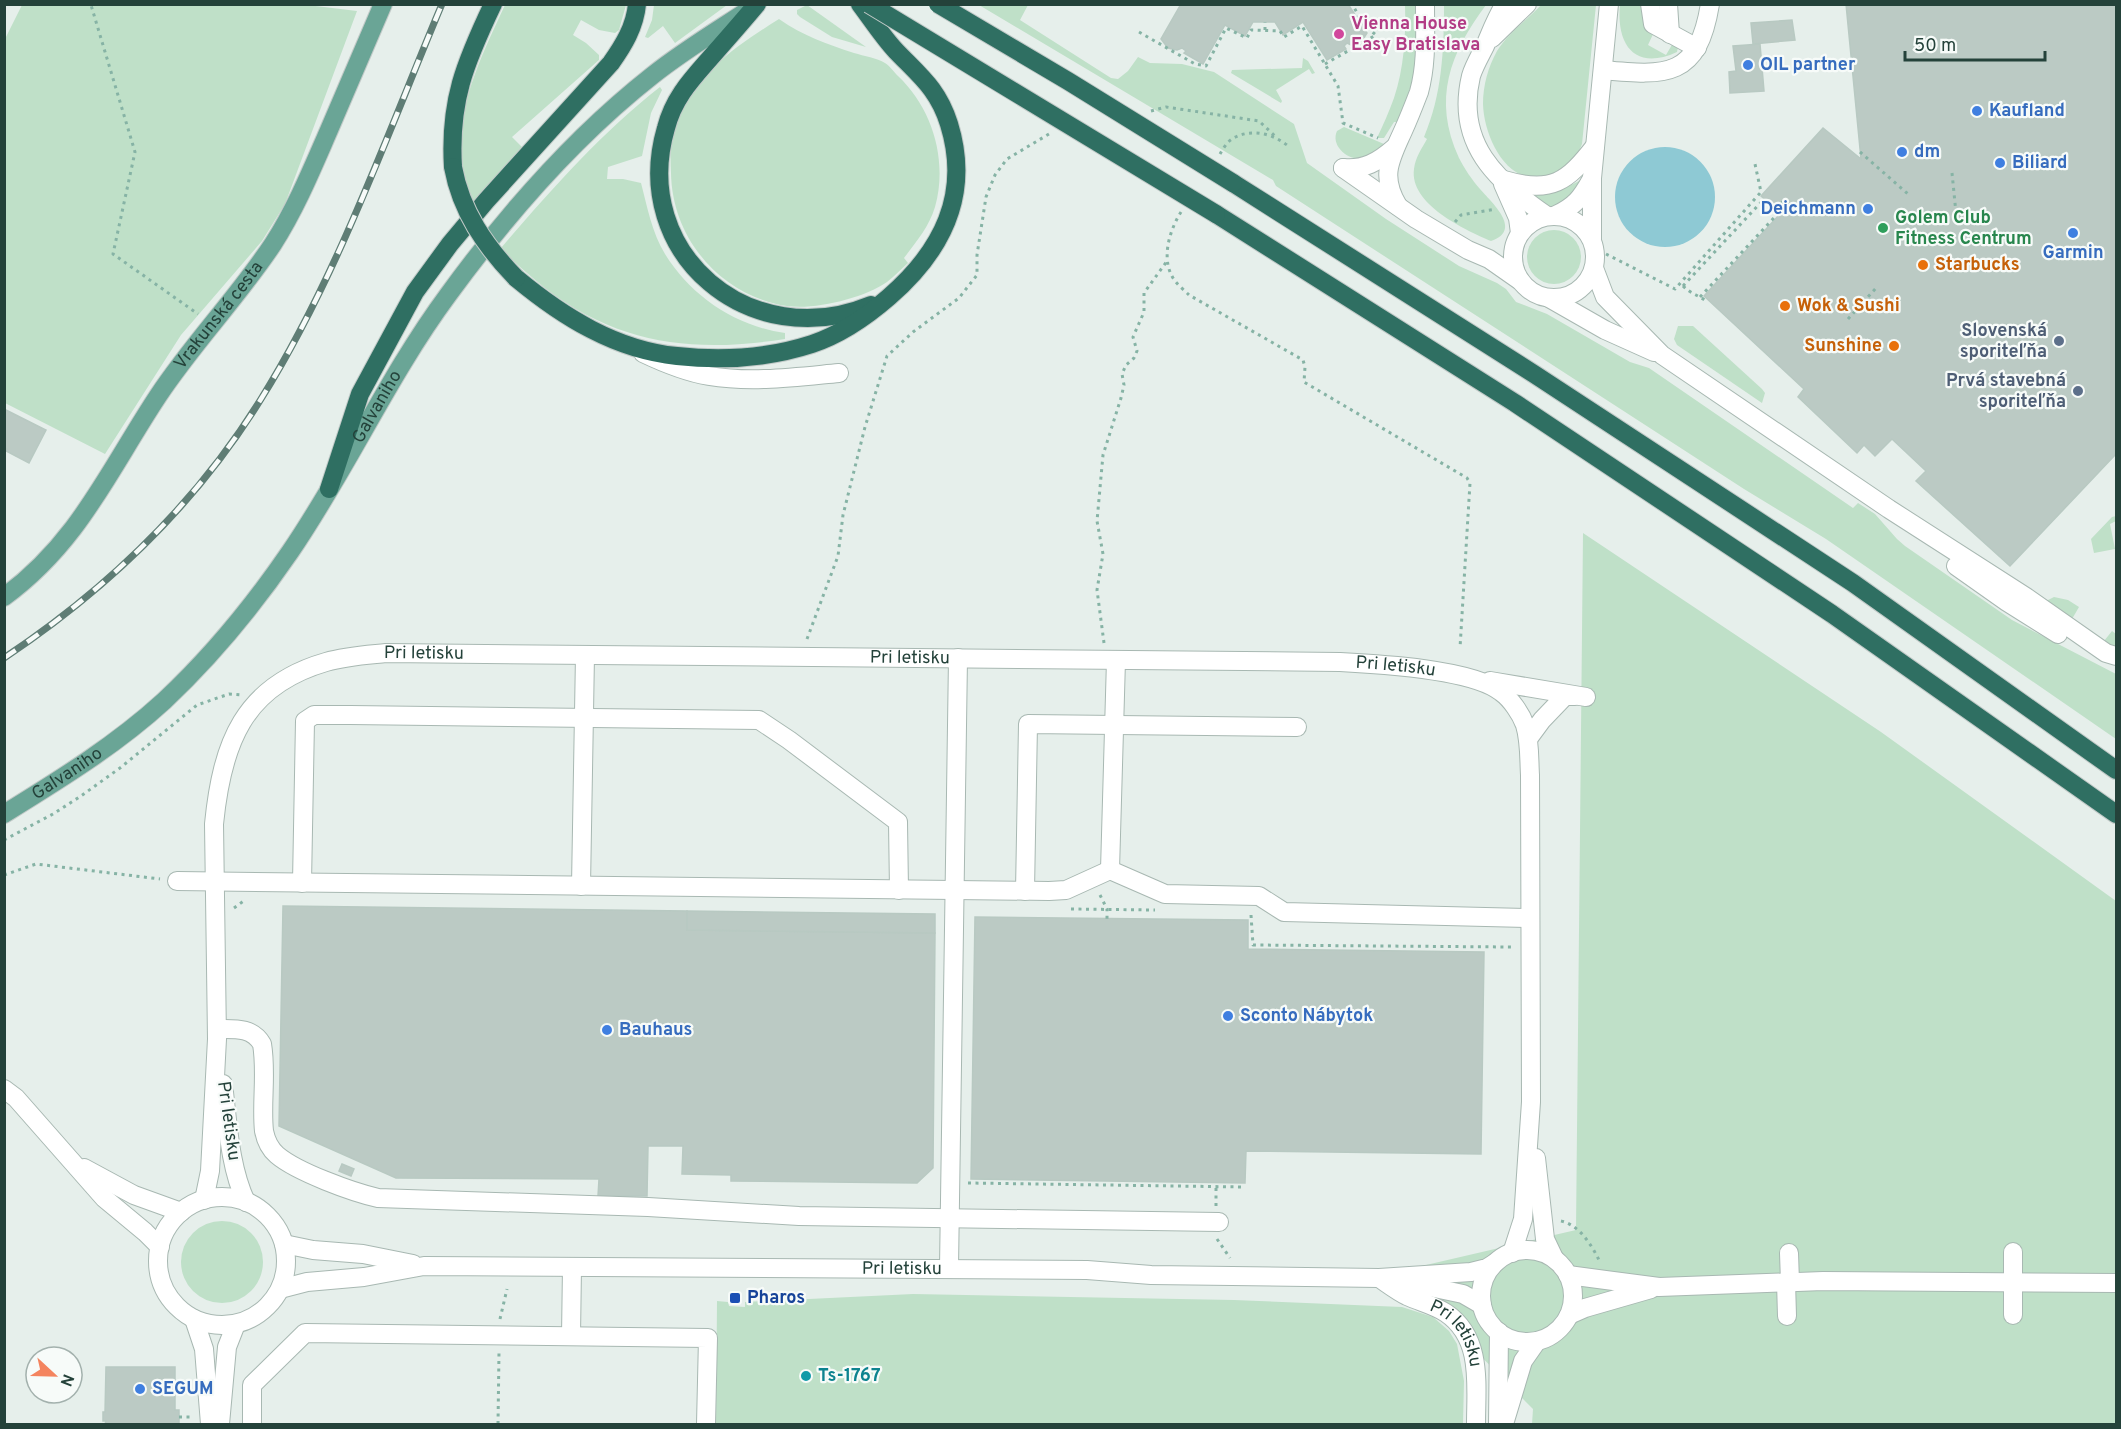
<svg xmlns="http://www.w3.org/2000/svg" width="2121" height="1429" font-family="Overpass,sans-serif">
<rect width="100%" height="100%" fill="#e6efeb"/>
<g fill="#bfe0c8">
<path d="M 299,4 L 357,11 L 285,204 L 262,241 L 181,335 L 105,454 L 5,403 L 4,41 L 22,5 Z"/>
<path d="M 505,5 L 626,5 L 619,30 L 615,33 L 599,30 L 581,20 L 573,35 L 586,43 L 599,55 L 599,60 L 512,137 L 522,147 L 474,204 C 469,192 462,178 461,165 C 454,111 483,52 505,5 Z"/>
<path d="M 654,5 L 654,4 L 727,5 L 675,43 L 663,26 L 648,38 L 645,37 L 652,20 Z"/>
<path d="M 807,5 L 866,47 L 832,37 L 800,17 L 797,14 L 797,10 Z"/>
<path d="M 979,5 L 1028,5 L 1020,20 L 1111,78 L 1118,79 L 1128,71 L 1138,57 L 1150,63 L 1182,64 L 1214,72 L 1294,124 L 1307,163 L 1386,219 L 1459,266 L 1497,283 L 1506,289 L 1516,302 L 1547,314 L 1630,362 L 1649,368 L 1853,508 L 1858,503 L 1875,514 L 1897,539 L 1905,546 L 2012,620 L 2116,674 L 2116,739 L 1826,539 L 1744,489 L 1276,186 L 1273,180 Z"/>
<path d="M 1405,5 L 1420,5 L 1420,25 L 1412,92 L 1399,122 L 1394,122 L 1384,138 L 1377,138 C 1383,125 1389,112 1394,98 C 1404,68 1406,36 1405,5 Z"/>
<path d="M 1444,5 L 1486,5 C 1450,53 1432,99 1459,158 C 1464,168 1472,180 1480,189 C 1491,202 1524,230 1491,241 C 1465,230 1409,204 1414,169 C 1415,158 1422,148 1427,139 L 1424,137 C 1442,95 1444,50 1444,5 Z"/>
<path d="M 1541,5 L 1596,5 L 1582,144 C 1575,162 1566,171 1547,177 C 1507,187 1484,137 1483,104 C 1483,86 1488,67 1497,51 C 1508,33 1527,20 1541,5 Z"/>
<path d="M 1620,5 L 1645,5 L 1654,32 L 1648,45 L 1666,55 L 1673,43 L 1678,47 L 1677,52 C 1636,71 1616,46 1620,5 Z"/>
<path d="M 779,19 C 803,36 827,44 854,53 C 864,56 877,58 885,63 C 890,66 894,72 898,76 C 933,109 948,161 935,207 C 929,227 916,242 904,258 L 908,263 C 901,269 895,276 887,282 C 864,298 816,310 787,306 C 721,296 672,239 671,173 C 670,154 670,133 678,115 C 697,72 741,43 779,19 Z"/>
<path d="M 1303,58 L 1308,61 L 1315,73 L 1312,74 L 1309,69 L 1276,90 L 1282,101 L 1281,103 L 1231,73 L 1232,70 L 1302,68 Z"/>
<path d="M 660,87 L 662,90 L 651,113 L 642,156 L 608,167 L 607,179 L 623,179 L 641,183 C 647,206 652,233 665,254 C 691,296 735,326 785,333 L 785,339 C 695,353 619,345 545,288 C 529,275 514,263 501,248 C 550,191 601,133 660,87 Z"/>
<path d="M 1344,127 L 1384,144 C 1378,150 1373,156 1364,158 C 1349,162 1330,146 1337,131 Z"/>
<path d="M 1581,180 C 1577,197 1556,213 1537,204 C 1533,202 1529,198 1526,195 L 1559,191 Z"/>
<circle cx="1554" cy="257" r="27"/>
<path d="M 1678,326 L 1693,326 L 1762,389 L 1765,393 L 1762,403 L 1677,345 L 1674,339 Z"/>
<path d="M 2116,516 L 2116,521 L 2110,524 L 2115,549 L 2094,553 L 2091,539 L 2112,517 Z"/>
<path d="M 1583,533 L 1881,732 L 2116,901 L 2116,1424 L 1532,1424 L 1533,1409 L 1449,1324 L 1383,1275 L 1576,1230 Z"/>
<path d="M 2054,597 L 2068,600 L 2079,607 L 2072,619 L 2104,641 L 2112,631 L 2116,634 L 2116,649 L 2042,603 Z"/>
<circle cx="222" cy="1262" r="41"/>
<path d="M 913,1294 L 1234,1300 L 1402,1307 L 1433,1317 L 1449,1331 L 1457,1344 L 1464,1381 L 1463,1424 L 716,1424 L 717,1301 L 728,1302 L 729,1306 L 745,1307 L 745,1302 Z"/>
</g>
<circle fill="#8ec9d4" cx="1665" cy="197" r="50"/>
<g fill="#bbcac4" stroke="#b8c9c2" stroke-width="1.5">
<path d="M 1181,4 L 1348,4 L 1367,33 L 1362,41 L 1351,45 L 1347,43 L 1344,46 L 1346,49 L 1327,60 L 1303,22 L 1283,35 L 1275,22 L 1253,22 L 1245,36 L 1225,25 L 1203,64 L 1184,53 L 1186,51 L 1182,48 L 1177,50 L 1168,48 L 1161,39 Z"/>
<path d="M 1846,4 L 2116,4 L 2116,454 L 2010,566 L 1916,481 L 1926,471 L 1892,439 L 1875,456 L 1864,445 L 1857,453 L 1798,397 L 1804,389 L 1704,296 L 1780,214 L 1761,196 L 1823,128 L 1861,159 Z"/>
<path d="M 1792,20 L 1795,40 L 1753,44 L 1751,23 Z"/>
<path d="M 1760,44 L 1764,91 L 1730,93 L 1729,72 L 1736,71 L 1733,46 Z"/>
<path d="M 4,409 L 46,430 L 29,463 L 6,451 L 7,449 L 4,447 Z"/>
<path d="M 283,906 L 687,911 L 687,930 L 935,933 L 933,1168 L 917,1183 L 731,1181 L 731,1175 L 682,1174 L 683,1146 L 648,1146 L 647,1196 L 598,1196 L 599,1179 L 396,1178 L 279,1126 Z"/>
<path d="M 687,911 L 935,914 L 935,933 L 687,930 Z"/>
<path d="M 975,917 L 1248,920 L 1248,949 L 1484,952 L 1481,1154 L 1246,1151 L 1245,1183 L 971,1179 Z"/>
<path d="M 342,1164 L 354,1169 L 351,1176 L 339,1171 Z"/>
<path d="M 106,1367 L 175,1367 L 175,1410 L 179,1410 L 179,1424 L 105,1424 L 106,1421 L 103,1421 L 103,1412 L 105,1412 Z"/>
</g>
<g fill="none" stroke-linecap="round" stroke-linejoin="round">
<g stroke="#a8b8b2" stroke-width="20">
<g id="minor">
<path d="M 1505,4 C 1496,18 1491,32 1485,46 C 1480,56 1474,66 1471,76 C 1455,143 1496,181 1547,216"/>
<path d="M 1650,4 L 1653,24 L 1697,48"/>
<path d="M 1668,4 L 1670,34"/>
<path d="M 1492,38 L 1527,4"/>
<path d="M 1603,70 C 1667,76 1698,78 1710,4"/>
<path d="M 1343,168 L 1416,219 L 1468,250 L 1489,259 L 1519,280"/>
<path d="M 1343,168 C 1364,170 1378,162 1394,148"/>
<path d="M 1504,180 C 1552,194 1567,182 1595,146"/>
<path d="M 1503,184 L 1518,218 L 1520,233"/>
<path d="M 1398,206 C 1380,176 1390,160 1403,131 C 1409,118 1414,105 1419,92 C 1427,63 1425,34 1425,4"/>
<path d="M 1556,215 C 1575,206 1581,198 1591,180"/>
<circle cx="1554" cy="257" r="41"/>
<path d="M 1592,239 L 1592,178 L 1609,4"/>
<path d="M 1594,268 L 1605,297 L 1662,355 L 1889,509 L 2026,597 L 2106,653 L 2116,656"/>
<path d="M 1549,298 L 1605,330 L 1654,352"/>
<path d="M 643,353 C 664,363 686,372 709,376 C 752,383 796,377 839,373"/>
<path d="M 1956,566 L 2007,602 L 2058,634"/>
<path d="M 1490,681 L 1586,697"/>
<path d="M 1528,739 L 1542,720 L 1565,696 L 1575,696"/>
<path d="M 1110,870 L 1116,660"/>
<path d="M 177,881 L 1049,891 L 1066,890 L 1110,870 L 1165,894 L 1259,896 L 1284,912 L 1530,918"/>
<path d="M 302,883 L 305,721 L 314,715 L 350,715 L 759,720 L 789,740 L 898,822 L 899,890"/>
<path d="M 581,886 L 585,655"/>
<path d="M 1025,891 L 1028,724 L 1297,727"/>
<path d="M 217,1029 C 235,1029 252,1027 262,1044 C 267,1073 261,1103 264,1131 C 266,1141 270,1149 277,1155 C 297,1172 352,1192 378,1198 L 648,1207 L 799,1216 L 1219,1222"/>
<path d="M 223,1084 C 228,1123 229,1165 246,1202"/>
<path d="M 4,1089 L 16,1098 L 104,1198 L 145,1232 L 160,1247"/>
<path d="M 1536,1158 L 1545,1239 L 1554,1258"/>
<path d="M 84,1168 L 134,1195 L 181,1212"/>
<circle cx="222" cy="1261" r="64"/>
<path id="s1" d="M 204,1200 L 210,1171 L 217,1039 L 214,824 C 222,744 243,686 326,662 C 346,656 366,655 386,653 L 1340,662 C 1379,664 1472,669 1501,692 C 1511,699 1521,714 1525,725 C 1530,741 1529,759 1530,775 L 1531,1102 L 1523,1219 L 1512,1253"/>
<path d="M 284,1244 L 313,1250 L 363,1254 L 413,1264"/>
<circle cx="1527" cy="1296" r="46"/>
<path d="M 2013,1252 L 2013,1315"/>
<path d="M 1789,1253 L 1790,1282"/>
<path d="M 949,1268 L 958,658"/>
<path d="M 1568,1275 L 1659,1287 L 1823,1281 L 2116,1283"/>
<path id="s2" d="M 1379,1278 C 1388,1284 1397,1291 1407,1296 C 1420,1302 1434,1305 1446,1313 C 1483,1338 1476,1385 1476,1424"/>
<path d="M 1786,1282 L 1787,1316"/>
<path d="M 1411,1283 L 1463,1294 L 1482,1305"/>
<path id="s3" d="M 280,1289 L 307,1282 L 364,1277 L 424,1266 L 1087,1270 L 1151,1275 L 1379,1278 L 1471,1272 L 1487,1268 L 1495,1263"/>
<path d="M 1569,1315 L 1585,1308 L 1651,1289"/>
<path d="M 194,1319 L 204,1349 L 210,1424"/>
<path d="M 571,1336 L 572,1267"/>
<path d="M 220,1424 L 227,1347 L 236,1324"/>
<path d="M 252,1424 L 252,1385 L 305,1333 L 708,1338 L 706,1424"/>
<path d="M 1498,1424 L 1499,1332"/>
<path d="M 1504,1424 L 1523,1361 L 1537,1341"/>
</g>
</g>
<g stroke="#c2cac8" stroke-width="20">
<g id="major">
<path id="s4" d="M 4,597 C 79,542 109,470 158,396 C 193,343 238,297 273,244 C 296,208 312,169 329,130 C 347,88 365,46 383,4"/>
<path id="s5" d="M 4,814 C 59,780 116,745 164,701 C 212,656 253,606 290,552 C 347,469 388,376 448,295 C 507,214 574,137 653,75 C 683,51 718,30 750,9"/>
</g>
</g>
<g stroke="#c2cac8" stroke-width="20">
<g id="highway">
<path d="M 757,4 C 742,22 727,39 712,56 C 692,79 674,97 666,128 C 629,254 751,355 871,305"/>
<path d="M 453,167 C 449,101 465,63 493,4"/>
<path d="M 1233,183 L 1534,374 L 1853,583 L 2116,770"/>
<path d="M 1216,214 L 1515,403 L 1832,614 L 2116,814"/>
<path d="M 516,278 C 563,317 616,350 677,356 C 723,361 769,358 812,344 C 842,334 866,317 889,297 C 942,251 971,195 949,124 C 938,89 920,76 896,51 C 883,37 872,20 860,4"/>
<path d="M 329,489 L 360,394 L 415,292 L 450,244 L 486,201 L 611,63 C 623,46 635,27 637,4"/>
</g>
</g>
<g stroke="#86b3a5" stroke-width="3" stroke-dasharray="3 4.5" stroke-linecap="butt">
<path d="M 85,4 L 91,5 L 135,152 L 113,254 L 198,314"/>
<path d="M 1265,30 L 1265,22"/>
<path d="M 1139,32 L 1195,64 L 1206,66 L 1226,28 L 1247,38 L 1251,30 L 1280,31 L 1284,37 L 1302,26 L 1338,86 L 1343,123 L 1378,138"/>
<path d="M 1325,64 L 1376,35 L 1364,25 L 1352,4"/>
<path d="M 1151,111 L 1166,107 L 1259,121 L 1276,137"/>
<path d="M 1860,152 L 1908,194"/>
<path d="M 1220,154 C 1223,149 1227,142 1232,139 C 1250,128 1271,133 1287,145"/>
<path d="M 1952,173 L 1956,213"/>
<path d="M 1181,212 C 1169,231 1160,261 1175,281 C 1179,286 1185,291 1189,295 L 1303,360 L 1305,367 L 1304,382 L 1467,478 L 1470,483 L 1460,648"/>
<path d="M 1455,222 L 1461,215 L 1496,209"/>
<path d="M 1606,254 L 1675,289 L 1761,192 L 1755,164"/>
<path d="M 1683,286 L 1764,199"/>
<path d="M 1683,286 C 1691,294 1698,295 1706,301"/>
<path d="M 1700,297 L 1785,206 L 1780,201"/>
<path d="M 1848,319 L 1876,288"/>
<path d="M 807,639 L 838,556 L 843,515 L 865,427 L 887,356 L 913,332 L 959,298 L 977,275 L 977,255 L 986,197 L 995,175 L 1007,159 L 1049,134"/>
<path d="M 1104,643 L 1097,590 L 1103,554 L 1097,521 L 1103,455 L 1121,398 L 1124,385 L 1122,374 L 1126,365 L 1134,358 L 1137,351 L 1133,337 L 1144,312 L 1144,293 L 1167,261"/>
<path d="M 4,840 L 53,814 L 81,796 L 120,768 L 197,705 L 229,694 L 241,695"/>
<path d="M 4,875 L 36,864 L 160,879"/>
<path d="M 1100,895 L 1107,909 L 1107,919"/>
<path d="M 234,908 L 245,900"/>
<path d="M 1071,909 L 1155,910"/>
<path d="M 1251,915 L 1253,945 L 1511,947"/>
<path d="M 968,1183 L 1244,1187"/>
<path d="M 1216,1206 L 1216,1187"/>
<path d="M 1561,1221 C 1579,1225 1591,1244 1599,1260"/>
<path d="M 1217,1239 L 1230,1258"/>
<path d="M 500,1319 L 507,1289"/>
<path d="M 179,1417 L 192,1417"/>
<path d="M 498,1424 L 499,1352"/>
</g>
<use href="#minor" stroke="#fff" stroke-width="18"/>
<use href="#major" stroke="#6aa596" stroke-width="18"/>
<use href="#highway" stroke="#2f6f62" stroke-width="18"/>
<g stroke="#5f7d75" stroke-width="7">
<path id="rail" d="M 4,658 C 106,590 196,504 261,399 C 337,277 386,137 442,4"/>
</g>
<use href="#rail" stroke="#f7fbf9" stroke-width="4.5" stroke-dasharray="14" stroke-linecap="butt"/>
<g stroke="#c2cac8" stroke-width="20" stroke-linecap="butt">
<g id="highway-bridge">
<path d="M 869,4 L 1216,214"/>
<path d="M 938,4 L 1068,81 L 1233,183"/>
<path d="M 453,167 C 461,211 485,246 516,278"/>
</g>
</g>
<use href="#highway-bridge" stroke="#2f6f62" stroke-width="18"/>
</g>
<circle fill="#d1479c" stroke="#f7fbf9" stroke-width="2" cx="1339" cy="34" r="6"/>
<g fill="#3f7fe0" stroke="#f7fbf9" stroke-width="2">
<circle cx="1748" cy="65" r="6"/>
<circle cx="1977" cy="111" r="6"/>
<circle cx="1902" cy="152" r="6"/>
<circle cx="2000" cy="163" r="6"/>
<circle cx="1868" cy="209" r="6"/>
<circle cx="2073" cy="233" r="6"/>
<circle cx="1228" cy="1016" r="6"/>
<circle cx="607" cy="1030" r="6"/>
<circle cx="140" cy="1389" r="6"/>
</g>
<circle fill="#2e9e5b" stroke="#f7fbf9" stroke-width="2" cx="1883" cy="228" r="6"/>
<g fill="#e8710a" stroke="#f7fbf9" stroke-width="2">
<circle cx="1923" cy="265" r="6"/>
<circle cx="1785" cy="306" r="6"/>
<circle cx="1894" cy="346" r="6"/>
</g>
<g fill="#5c6f8a" stroke="#f7fbf9" stroke-width="2">
<circle cx="2059" cy="341" r="6"/>
<circle cx="2078" cy="391" r="6"/>
</g>
<rect fill="#1a4fb4" stroke="#f7fbf9" stroke-width="2" x="729" y="1292" width="12" height="12" rx="3"/>
<circle fill="#0f9aa8" stroke="#f7fbf9" stroke-width="2" cx="806" cy="1376" r="6"/>
<g text-anchor="middle" dominant-baseline="central" stroke-width="4.5" stroke-linejoin="round" paint-order="stroke">
<g font-size="18" font-weight="bold" fill="#b23c85" stroke="#f7fbf9" text-anchor="start">
<text x="1351" y="24">Vienna House<tspan x="1351" dy="21">Easy Bratislava</tspan></text>
</g>
<g font-size="18" font-weight="bold" fill="#366cbe" stroke="#f7fbf9" text-anchor="start">
<text x="1760" y="65">OIL partner</text>
<text x="1989" y="111">Kaufland</text>
<text x="1914" y="152">dm</text>
<text x="2012" y="163">Biliard</text>
<text x="1856" y="209" text-anchor="end">Deichmann</text>
<text x="2073" y="253" text-anchor="middle">Garmin</text>
<text x="1240" y="1016">Sconto Nábytok</text>
<text x="619" y="1030">Bauhaus</text>
<text x="152" y="1389">SEGUM</text>
</g>
<g font-size="18" font-weight="bold" fill="#27864d" stroke="#f7fbf9" text-anchor="start">
<text x="1895" y="218">Golem Club<tspan x="1895" dy="21">Fitness Centrum</tspan></text>
</g>
<g font-size="18" font-weight="bold" fill="#c56008" stroke="#f7fbf9" text-anchor="start">
<text x="1935" y="265">Starbucks</text>
<text x="1797" y="306">Wok &amp; Sushi</text>
<text x="1882" y="346" text-anchor="end">Sunshine</text>
</g>
<g font-size="18" fill="#24423a" stroke="#f7fbf9">
<text stroke="none"><textPath href="#s4" startOffset="356">Vrakunská cesta</textPath></text>
<text stroke="none"><textPath href="#s5" startOffset="561">Galvaniho</textPath></text>
<text stroke="none"><textPath href="#s1" startOffset="688">Pri letisku</textPath></text>
<text stroke="none"><textPath href="#s1" startOffset="1174">Pri letisku</textPath></text>
<text stroke="none"><textPath href="#s1" startOffset="1660">Pri letisku</textPath></text>
<text stroke="none"><textPath href="#s5" startOffset="75">Galvaniho</textPath></text>
<text transform="translate(228 1121) rotate(82)">Pri letisku</text>
<text stroke="none"><textPath href="#s3" startOffset="624">Pri letisku</textPath></text>
<text stroke="none"><textPath href="#s2" startOffset="99">Pri letisku</textPath></text>
</g>
<g font-size="18" font-weight="bold" fill="#4e5e75" stroke="#f7fbf9" text-anchor="end">
<text x="2047" y="331">Slovenská<tspan x="2047" dy="21">sporiteľňa</tspan></text>
<text x="2066" y="381">Prvá stavebná<tspan x="2066" dy="21">sporiteľňa</tspan></text>
</g>
<g font-size="18" font-weight="bold" fill="#164399" stroke="#f7fbf9" text-anchor="start">
<text x="747" y="1298">Pharos</text>
</g>
<g font-size="18" font-weight="bold" fill="#0d838f" stroke="#f7fbf9" text-anchor="start">
<text x="818" y="1376">Ts-1767</text>
</g>
</g>
<rect width="2121" height="1429" fill="none" stroke="#24423a" stroke-width="12"/>
<g transform="translate(54 1375) rotate(112)"><circle r="28" fill="#f7fbf9" stroke="#a3b1ad" stroke-width="1.5"/>
<path d="M0-4.5L10 22L0 15L-10 22Z" fill="#f4845f"/>
<text y="-9" font-size="16" font-weight="bold" text-anchor="middle" fill="#24423a">N</text>
</g>
<path d="M1905 51v9h140v-9" fill="none" stroke="#24423a" stroke-width="3"/>
<text x="1914" y="51" font-size="18" fill="#24423a" stroke="#f7fbf9" stroke-width="4.5" paint-order="stroke">50 m</text>
</svg>
